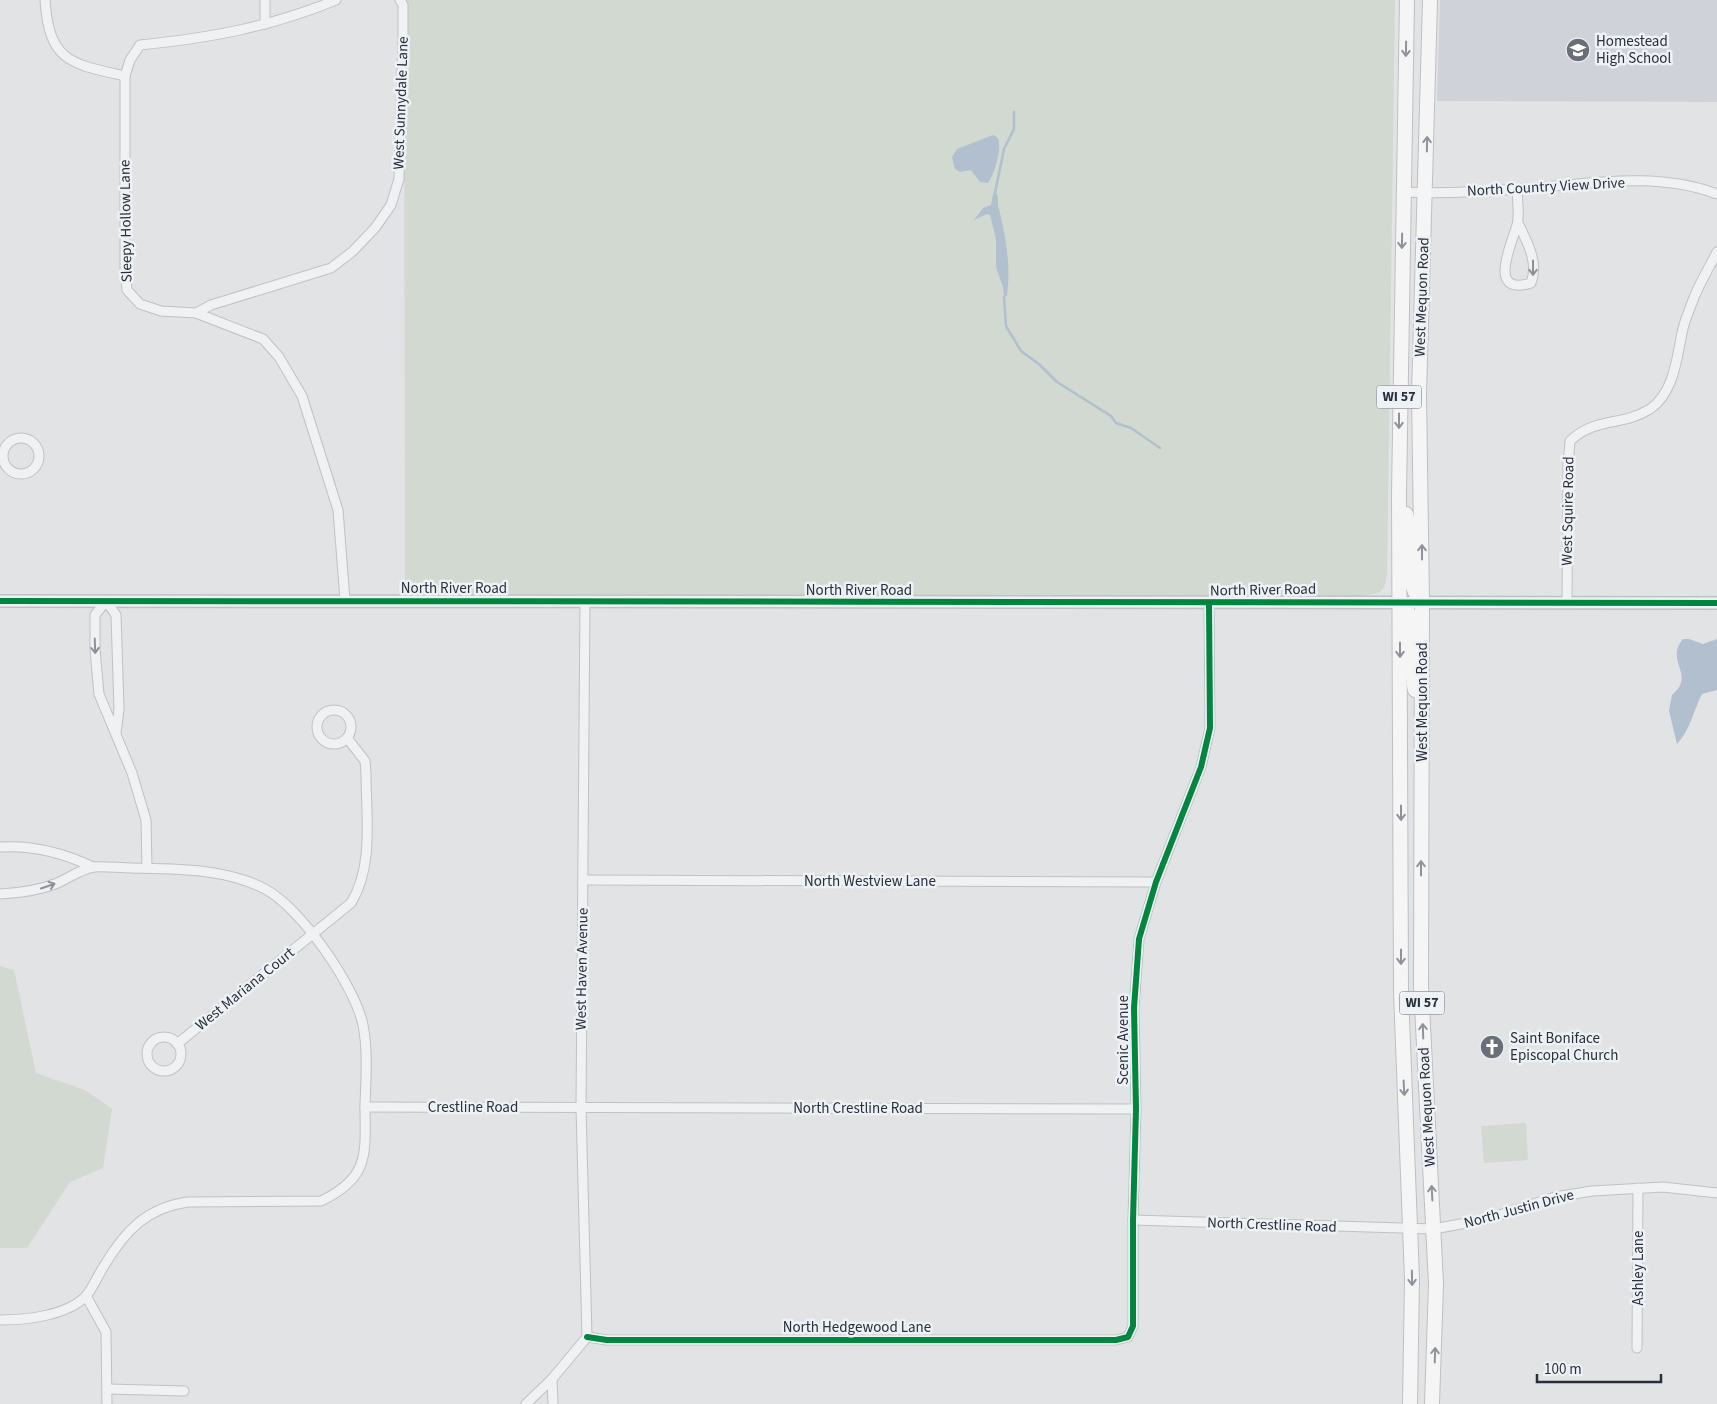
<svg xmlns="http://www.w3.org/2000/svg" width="1717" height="1404" font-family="'Source Sans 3',sans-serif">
<rect width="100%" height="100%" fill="#e1e3e5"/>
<path fill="#cfd2d8" d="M 1440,0 L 1717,0 L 1717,102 L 1437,101 Z"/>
<g fill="#d1d9d1">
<path d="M 404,0 L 1395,0 L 1387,573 C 1386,579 1386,586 1381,591 C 1372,599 1300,597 1284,597 L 405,595 Z"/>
<path d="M 0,966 L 14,970 L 36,1073 L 85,1090 L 112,1109 L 103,1168 L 70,1182 L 27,1248 L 0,1248 Z"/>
<path d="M 1526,1123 L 1528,1160 L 1484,1163 L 1481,1126 Z"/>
</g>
<g fill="#b1bfcf">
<path d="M 993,135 L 998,138 C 1002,149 995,173 988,183 L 980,182 L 971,170 L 960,172 L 955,169 L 952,157 L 957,149 Z"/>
<path d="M 993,194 L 997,194 C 999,199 997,204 999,209 C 1006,238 1011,265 1007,296 L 1004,297 L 1003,287 L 996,267 L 996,239 L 990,215 L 987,214 L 974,220 L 983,208 L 991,205 Z"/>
<path d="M 1683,639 L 1689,639 L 1703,644 L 1717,639 L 1717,690 L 1702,694 C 1693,711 1691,729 1677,744 L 1669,711 L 1672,695 C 1697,675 1664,661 1683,639 Z"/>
</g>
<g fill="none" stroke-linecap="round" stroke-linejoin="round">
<g stroke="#b1bfcf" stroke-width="2.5">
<path d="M 995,193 L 1004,149 L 1014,129 L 1014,112"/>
<path d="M 1004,297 L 1006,326 L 1021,351 L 1040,365 L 1057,382 L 1111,416 L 1116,423 L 1131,428 L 1160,448"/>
</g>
<g stroke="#bfc1c3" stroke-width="11">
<g id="minor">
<path d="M 45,0 C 49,62 71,64 125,76"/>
<path d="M 265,0 L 265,24"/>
<path d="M 336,0 C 270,27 210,38 140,45 L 130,60 L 125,76 L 125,268 L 127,290 L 140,304 L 161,311 L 196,313 L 263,339 L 279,357 L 302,396 L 338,510 L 345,600"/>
<path d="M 1517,189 C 1517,200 1520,214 1517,225 C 1512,243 1486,297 1531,283 C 1539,262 1527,242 1518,223"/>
<path d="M 1403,192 C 1441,194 1479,192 1517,189 C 1582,185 1654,170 1717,194"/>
<path d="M 196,313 L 211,305 L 331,268 L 352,252 L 375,228 L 391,205 L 399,179 L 403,38 L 403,5 L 400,0"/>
<circle cx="21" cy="456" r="18"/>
<path d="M 585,601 L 581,1107 L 587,1337"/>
<path d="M 1567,603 L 1568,465 L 1570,441 C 1597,416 1621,427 1650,409 C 1674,393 1677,357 1682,333 C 1684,322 1689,311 1693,300 C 1699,284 1709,268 1717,252"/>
<circle cx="334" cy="727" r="17"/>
<path d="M 116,733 L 119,709 L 116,615 L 106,601 L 95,615 L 95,650 L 99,694 L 132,773 L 146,820 L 147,868"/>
<path d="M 0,847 C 33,845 64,853 93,867"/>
<path d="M 583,880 L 1156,882"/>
<path d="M 0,894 C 20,893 37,891 55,884 C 68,879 80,869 94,867 C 105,866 119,868 131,868 C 176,869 225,868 265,889 C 300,907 355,986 363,1025 C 368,1051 366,1078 365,1104 C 365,1153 371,1177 321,1201 L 188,1202 C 146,1208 125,1231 104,1266 C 98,1275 93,1288 86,1296 C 67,1316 25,1320 0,1320"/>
<circle cx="164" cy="1054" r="17"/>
<path d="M 177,1044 L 351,903 C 374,866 366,816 366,773 L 365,761 L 347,738"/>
<path d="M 365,1107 L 1136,1109"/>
<path d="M 1133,1220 L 1434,1229 L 1487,1219 L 1555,1197 L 1592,1191 L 1663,1187 L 1717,1193"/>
<path d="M 86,1296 L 106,1332 L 107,1404"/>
<path d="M 587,1337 L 607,1340 L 1116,1340 L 1128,1337 L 1133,1326 L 1133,1220 L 1136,1109 L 1134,1008 L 1139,939 L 1156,882 L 1201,767 L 1210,728 L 1209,603"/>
<path d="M 1637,1348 L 1638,1188"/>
<path d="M 552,1379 L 587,1337"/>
<path d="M 108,1389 L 184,1391"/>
<path d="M 526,1404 L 552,1379 L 553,1404"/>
</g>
</g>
<g stroke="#bfc1c3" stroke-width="14">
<path id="tertiary" d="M 0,601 C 572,602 1145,601 1717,603"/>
</g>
<g stroke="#bdc0c3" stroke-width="16">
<g id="primary">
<path d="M 1407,0 L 1399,495 L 1401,992 L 1412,1279 L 1410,1404"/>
<path d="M 1430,0 L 1419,394 L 1422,601 L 1421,986 L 1436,1284 L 1432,1404"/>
<path d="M 1406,514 C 1414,540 1401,582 1422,601"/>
<path d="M 1400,601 C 1421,618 1408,664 1415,690"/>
</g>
</g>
<use href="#minor" stroke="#f0f1f2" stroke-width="9"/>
<use href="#tertiary" stroke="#f0f1f2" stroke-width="11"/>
<use href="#primary" stroke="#f5f5f6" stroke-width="14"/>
<g stroke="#eef1f5" stroke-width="9">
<g id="cycleway">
<path d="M 0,601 C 572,602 1145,601 1717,603"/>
<path d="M 587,1337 L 607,1340 L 1116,1340 L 1128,1337 L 1133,1326 L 1133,1220 L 1136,1109 L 1134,1008 L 1139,939 L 1156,882 L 1201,767 L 1210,728 L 1209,603"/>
</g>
</g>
<use href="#cycleway" stroke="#00873e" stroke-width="6"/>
</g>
<defs><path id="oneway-shaft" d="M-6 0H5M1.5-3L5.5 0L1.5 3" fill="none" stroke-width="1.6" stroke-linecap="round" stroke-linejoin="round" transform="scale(1.25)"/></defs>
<g stroke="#8f929a">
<use href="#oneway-shaft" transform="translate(1406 49) rotate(91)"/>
<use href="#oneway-shaft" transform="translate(1427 144) rotate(-89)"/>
<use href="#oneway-shaft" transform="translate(1402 241) rotate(91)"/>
<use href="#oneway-shaft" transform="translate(1399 421) rotate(90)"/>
<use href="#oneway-shaft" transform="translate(1422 552) rotate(-90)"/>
<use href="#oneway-shaft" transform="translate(1400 650) rotate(90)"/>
<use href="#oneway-shaft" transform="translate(1401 813) rotate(90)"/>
<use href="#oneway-shaft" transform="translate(1421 868) rotate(-90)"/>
<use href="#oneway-shaft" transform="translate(1401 957) rotate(90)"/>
<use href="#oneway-shaft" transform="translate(1423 1031) rotate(-92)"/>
<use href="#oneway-shaft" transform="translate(1404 1088) rotate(87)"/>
<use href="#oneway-shaft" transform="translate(1432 1193) rotate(-93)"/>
<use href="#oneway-shaft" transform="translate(1412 1278) rotate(89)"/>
<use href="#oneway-shaft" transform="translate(1435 1355) rotate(-88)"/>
</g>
<g stroke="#8c9098">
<use href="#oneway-shaft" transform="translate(1533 268) rotate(90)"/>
<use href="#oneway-shaft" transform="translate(95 646) rotate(88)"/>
<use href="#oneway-shaft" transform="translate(48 886) rotate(-19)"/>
</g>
<defs>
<g id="school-disc" transform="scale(1.25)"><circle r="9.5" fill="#696f78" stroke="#eef1f5"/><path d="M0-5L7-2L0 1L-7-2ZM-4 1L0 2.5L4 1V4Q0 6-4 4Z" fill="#fff"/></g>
<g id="church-disc" transform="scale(1.25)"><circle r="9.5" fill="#696f78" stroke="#eef1f5"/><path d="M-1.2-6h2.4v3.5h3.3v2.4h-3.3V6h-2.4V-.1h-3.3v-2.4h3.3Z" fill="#fff"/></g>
</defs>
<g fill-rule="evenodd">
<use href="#school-disc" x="1578" y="50"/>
<use href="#church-disc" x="1492" y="1047"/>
</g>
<g text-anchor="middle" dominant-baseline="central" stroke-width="5" stroke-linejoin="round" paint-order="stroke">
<g fill="#eef1f5" stroke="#646a74" stroke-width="1">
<rect x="1376.5" y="385.5" width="45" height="23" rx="4"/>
<rect x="1399.5" y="991.5" width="45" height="23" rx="4"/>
</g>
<g font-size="14" font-weight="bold" fill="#29303d">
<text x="1399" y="397">WI 57</text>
<text x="1422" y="1003">WI 57</text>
</g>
<g font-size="15" fill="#29303d" stroke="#eef1f5" text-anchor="start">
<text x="1596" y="41">Homestead<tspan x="1596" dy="17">High School</tspan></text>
<text x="1510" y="1038">Saint Boniface<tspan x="1510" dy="17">Episcopal Church</tspan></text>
</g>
<g font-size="15" fill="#29303d" stroke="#eef1f5">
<text transform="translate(401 103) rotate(-88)">West Sunnydale Lane</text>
<text transform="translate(1546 187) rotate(-3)">North Country View Drive</text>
<text transform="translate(126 221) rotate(-91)">Sleepy Hollow Lane</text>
<text transform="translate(1422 297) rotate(-88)">West Mequon Road</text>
<text transform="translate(1568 511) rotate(-89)">West Squire Road</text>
<text x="454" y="588">North River Road</text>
<text x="859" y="590">North River Road</text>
<text transform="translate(1263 590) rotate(-1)">North River Road</text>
<text transform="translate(1422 702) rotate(-90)">West Mequon Road</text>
<text x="870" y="881">North Westview Lane</text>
<text transform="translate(582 969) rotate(-89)">West Haven Avenue</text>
<text transform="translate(245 989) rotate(-39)">West Mariana Court</text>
<text transform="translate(1123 1040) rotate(-90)">Scenic Avenue</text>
<text x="473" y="1107">Crestline Road</text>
<text transform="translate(1427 1107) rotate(-93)">West Mequon Road</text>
<text x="858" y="1108">North Crestline Road</text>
<text transform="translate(1519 1209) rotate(-15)">North Justin Drive</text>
<text transform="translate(1272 1225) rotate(2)">North Crestline Road</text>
<text transform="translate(1638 1268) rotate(-90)">Ashley Lane</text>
<text x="857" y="1327">North Hedgewood Lane</text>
</g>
</g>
<path d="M1537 1374v8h124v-8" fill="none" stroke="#29303d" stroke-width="2.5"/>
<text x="1544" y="1374" font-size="15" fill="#29303d" stroke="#eef1f5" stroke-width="4" paint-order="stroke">100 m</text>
</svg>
